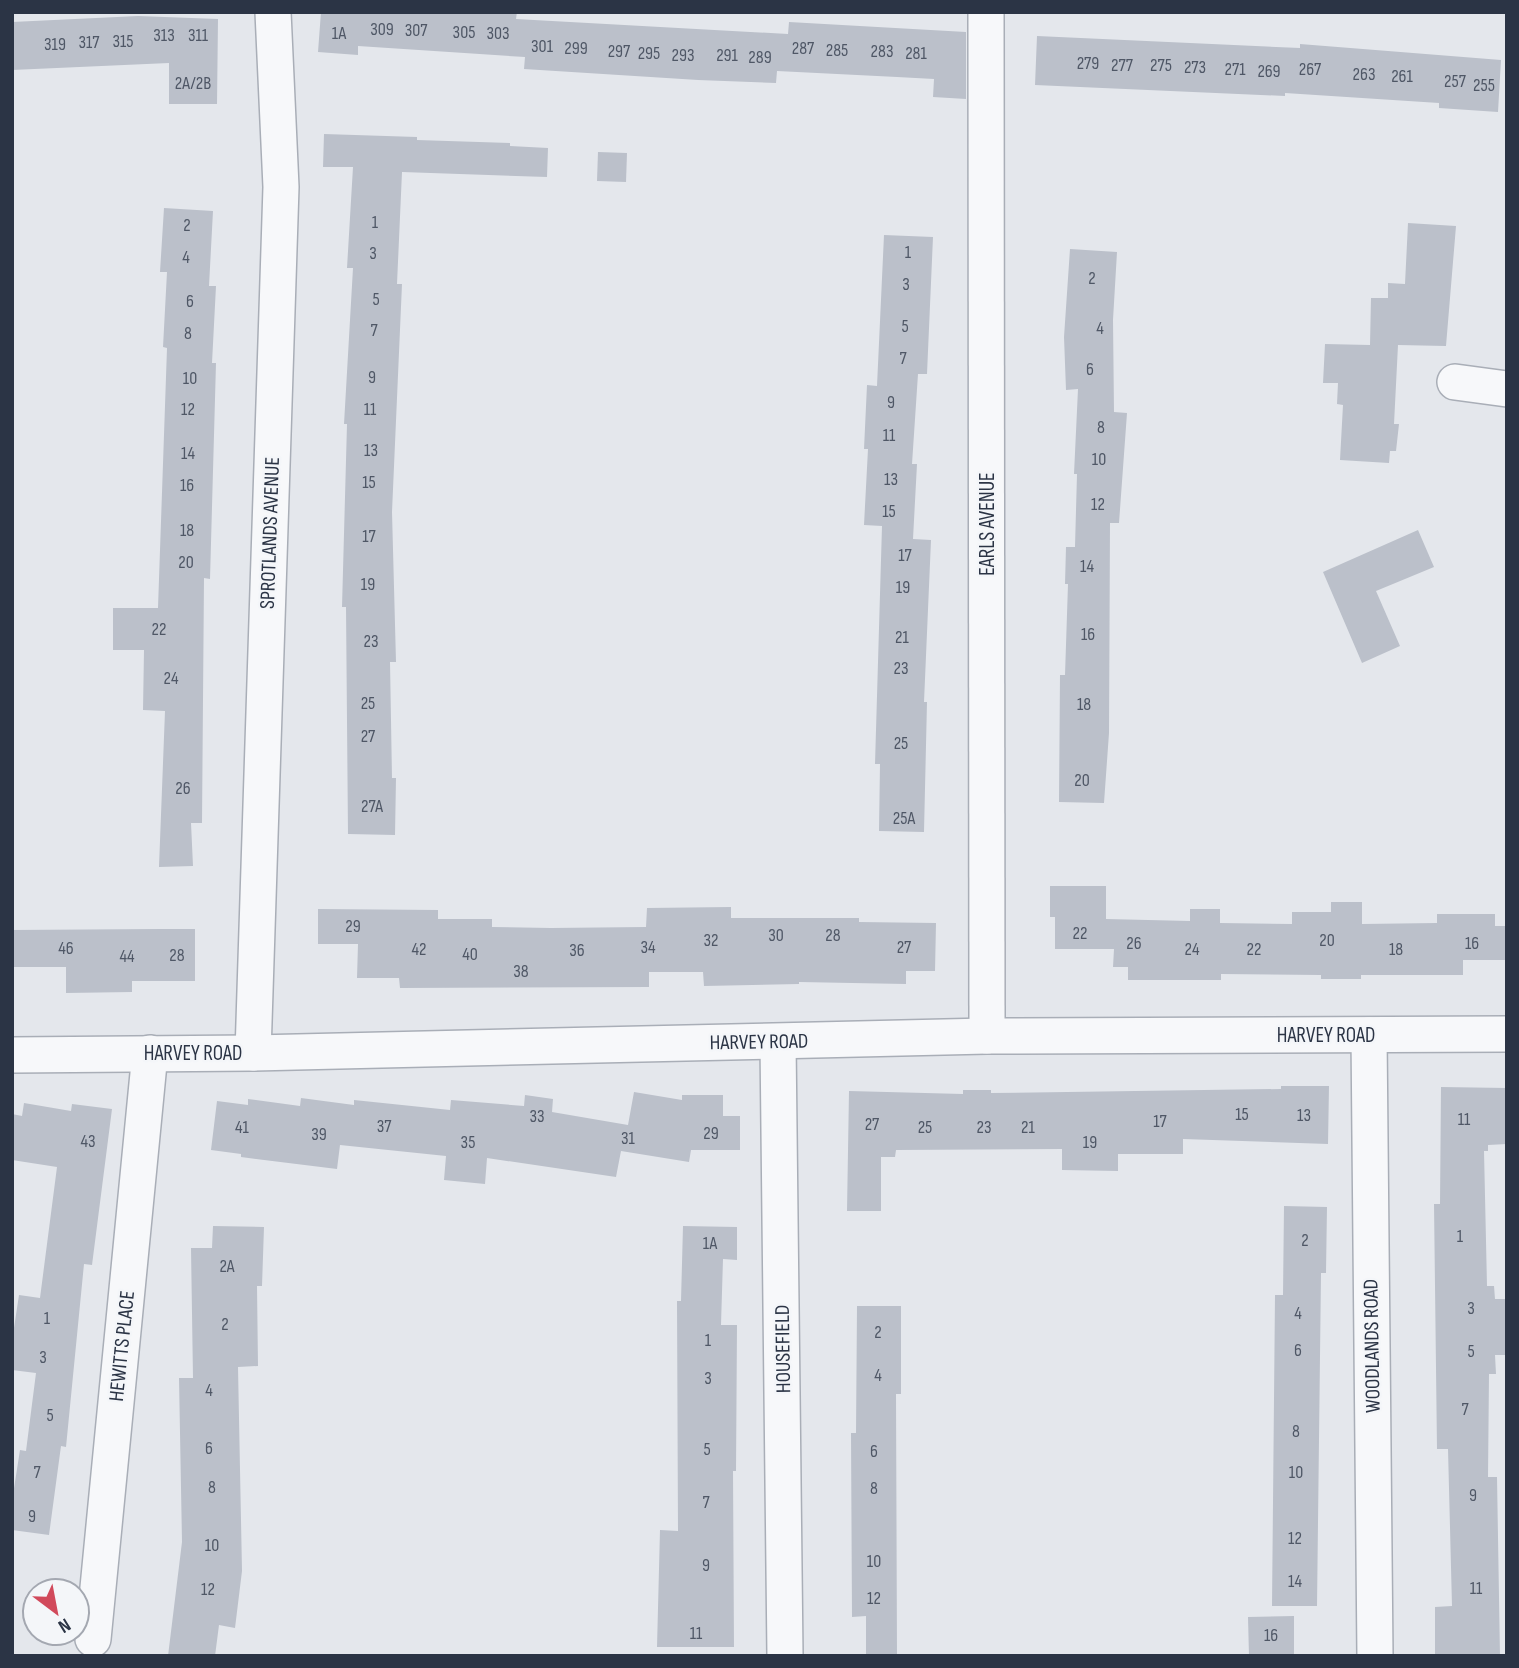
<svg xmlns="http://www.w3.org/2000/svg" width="1519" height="1668" font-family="'Sofia Sans Condensed',sans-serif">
<rect width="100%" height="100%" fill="#e4e7ec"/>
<g fill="#bbc0ca">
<path d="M 321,12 L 517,12 L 516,19 L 788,34 L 789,22 L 966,32 L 966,99 L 933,97 L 934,79 L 897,77 L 777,71 L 776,83 L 698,80 L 524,69 L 525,57 L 358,46 L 358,55 L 318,52 Z"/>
<path d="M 138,16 L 218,19 L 217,104 L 169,104 L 169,63 L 12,70 L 12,22 Z"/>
<path d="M 1037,36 L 1300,48 L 1300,44 L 1501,60 L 1498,112 L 1439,108 L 1439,103 L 1285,93 L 1285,96 L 1035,85 Z"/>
<path d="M 324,134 L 417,137 L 417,140 L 510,143 L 510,146 L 548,148 L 547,177 L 402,172 L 397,284 L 402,284 L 392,512 L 396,662 L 390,662 L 392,778 L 396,778 L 395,835 L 348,834 L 346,607 L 342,607 L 347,424 L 344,424 L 353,268 L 347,268 L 353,167 L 323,167 Z"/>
<path d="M 598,152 L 627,153 L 626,182 L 597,181 Z"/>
<path d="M 164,208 L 213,211 L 209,286 L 216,286 L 212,363 L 216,363 L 210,579 L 204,578 L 202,823 L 191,823 L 193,866 L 159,867 L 165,711 L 143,710 L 144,650 L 113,650 L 113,608 L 158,608 L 167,348 L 163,347 L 167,272 L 160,272 Z"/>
<path d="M 1408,223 L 1456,226 L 1446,346 L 1398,345 L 1394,424 L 1399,424 L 1396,451 L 1390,451 L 1389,463 L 1340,460 L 1343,405 L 1337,404 L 1338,383 L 1323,383 L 1325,344 L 1370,345 L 1371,298 L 1388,298 L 1388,283 L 1405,284 Z"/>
<path d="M 884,235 L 933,237 L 927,374 L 918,374 L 912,464 L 917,464 L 913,539 L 931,540 L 924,702 L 927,702 L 924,832 L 879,831 L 880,764 L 875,764 L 882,526 L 864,525 L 868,449 L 864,449 L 867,385 L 877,386 Z"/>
<path d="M 1070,249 L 1117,252 L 1113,320 L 1114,412 L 1127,413 L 1119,523 L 1110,523 L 1109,733 L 1104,803 L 1059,802 L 1060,675 L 1065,675 L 1068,584 L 1065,584 L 1066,547 L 1075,547 L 1077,474 L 1074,474 L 1078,389 L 1066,390 L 1064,337 Z"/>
<path d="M 1418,530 L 1434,567 L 1376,591 L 1400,646 L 1362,663 L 1323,572 Z"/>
<path d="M 1050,886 L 1106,886 L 1106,919 L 1190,921 L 1190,909 L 1220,909 L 1220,923 L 1292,924 L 1292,912 L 1331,912 L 1331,902 L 1362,902 L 1362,924 L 1437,923 L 1437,914 L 1495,914 L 1495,926 L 1507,926 L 1507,960 L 1463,960 L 1463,975 L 1361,975 L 1361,979 L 1321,979 L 1321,975 L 1221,974 L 1221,980 L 1128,980 L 1128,967 L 1113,967 L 1114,949 L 1055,949 L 1055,917 L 1050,917 Z"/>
<path d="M 731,907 L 731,918 L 859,918 L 859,922 L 936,923 L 935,971 L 906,971 L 906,984 L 799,982 L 799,984 L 704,986 L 703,972 L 649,972 L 649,987 L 400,988 L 399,978 L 357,978 L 358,944 L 318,944 L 318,909 L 438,910 L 438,919 L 492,919 L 492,927 L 551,928 L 646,927 L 647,908 Z"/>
<path d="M 159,929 L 195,929 L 195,981 L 132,981 L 132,992 L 66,993 L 66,967 L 12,967 L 12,930 Z"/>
<path d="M 1281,1086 L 1329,1086 L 1328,1144 L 1183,1139 L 1183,1154 L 1118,1154 L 1118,1171 L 1062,1170 L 1062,1149 L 896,1150 L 895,1157 L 881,1157 L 881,1211 L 847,1211 L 849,1091 L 963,1094 L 963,1090 L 991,1090 L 991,1093 L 1281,1089 Z"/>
<path d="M 1441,1087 L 1507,1088 L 1507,1144 L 1488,1145 L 1488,1151 L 1484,1151 L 1487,1286 L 1494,1286 L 1495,1299 L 1507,1299 L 1507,1355 L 1495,1355 L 1496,1374 L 1489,1374 L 1488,1477 L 1497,1477 L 1500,1656 L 1435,1656 L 1435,1607 L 1452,1606 L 1448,1449 L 1437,1449 L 1434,1204 L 1440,1204 Z"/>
<path d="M 634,1092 L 682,1100 L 682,1095 L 723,1095 L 723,1116 L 740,1116 L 740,1150 L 691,1150 L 689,1162 L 621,1151 L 616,1177 L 487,1158 L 485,1184 L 444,1180 L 446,1156 L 340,1145 L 337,1169 L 241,1157 L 241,1154 L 211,1150 L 217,1101 L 248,1105 L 248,1099 L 300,1106 L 301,1098 L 354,1105 L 354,1100 L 450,1110 L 451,1100 L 524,1106 L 525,1095 L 553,1099 L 552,1112 L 628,1125 Z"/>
<path d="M 24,1103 L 71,1111 L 72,1104 L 112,1109 L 92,1265 L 84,1264 L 66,1447 L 61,1446 L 49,1535 L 12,1530 L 12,1501 L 20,1450 L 26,1451 L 36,1373 L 12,1370 L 12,1341 L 19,1295 L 40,1298 L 57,1167 L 12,1160 L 12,1114 L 22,1116 Z"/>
<path d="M 1284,1206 L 1327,1207 L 1326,1273 L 1321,1273 L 1317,1606 L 1272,1606 L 1275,1295 L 1283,1295 Z"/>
<path d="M 213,1226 L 264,1227 L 262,1286 L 257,1286 L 258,1366 L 238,1367 L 242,1571 L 235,1628 L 219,1625 L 215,1656 L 168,1656 L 182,1542 L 179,1378 L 193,1378 L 191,1248 L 212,1248 Z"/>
<path d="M 683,1226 L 737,1227 L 737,1260 L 723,1259 L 721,1325 L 737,1325 L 736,1471 L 733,1471 L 734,1647 L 657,1647 L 660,1530 L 678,1531 L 677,1301 L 681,1301 Z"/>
<path d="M 857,1306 L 901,1306 L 901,1394 L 896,1394 L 897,1656 L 866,1656 L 866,1616 L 852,1617 L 851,1433 L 856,1433 Z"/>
<path d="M 1294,1616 L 1294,1656 L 1249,1656 L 1248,1617 Z"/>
</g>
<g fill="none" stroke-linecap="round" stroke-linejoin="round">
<g stroke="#a9aeb7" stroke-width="38">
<g id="street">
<path d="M 986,12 L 987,1036"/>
<path d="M 1455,382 L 1507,389"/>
<path d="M 1369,1035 L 1375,1656"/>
<path d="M 778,1042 L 785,1656"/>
<path d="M 253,1053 L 281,187 L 273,12"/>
<path d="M 12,1055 L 253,1053 L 987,1036 L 1507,1034"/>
<path d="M 93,1639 L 150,1053"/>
</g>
</g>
<use href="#street" stroke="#f7f8fa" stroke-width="35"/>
</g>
<g text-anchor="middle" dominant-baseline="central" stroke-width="5" stroke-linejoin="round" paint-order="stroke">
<g font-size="18" fill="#4f5766">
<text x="382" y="29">309</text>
<text x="416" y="30">307</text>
<text x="464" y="32">305</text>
<text x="339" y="33">1A</text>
<text x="498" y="33">303</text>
<text x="164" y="35">313</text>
<text x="198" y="35">311</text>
<text x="123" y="41">315</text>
<text x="89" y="42">317</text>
<text x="55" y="44">319</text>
<text x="542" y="46">301</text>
<text x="576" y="48">299</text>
<text x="803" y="48">287</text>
<text x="837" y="50">285</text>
<text x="619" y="51">297</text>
<text x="882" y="51">283</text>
<text x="649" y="53">295</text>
<text x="916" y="53">281</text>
<text x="683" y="55">293</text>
<text x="727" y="55">291</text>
<text x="760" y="57">289</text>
<text x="1088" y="63">279</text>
<text x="1122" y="65">277</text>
<text x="1161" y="65">275</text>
<text x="1195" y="67">273</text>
<text x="1235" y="69">271</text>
<text x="1310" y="69">267</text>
<text x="1269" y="71">269</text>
<text x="1364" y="74">263</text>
<text x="1402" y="76">261</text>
<text x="1455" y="81">257</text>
<text x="193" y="83">2A/2B</text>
<text x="1484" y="85">255</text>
<text x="375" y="222">1</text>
<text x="187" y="225">2</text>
<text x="908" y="252">1</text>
<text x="373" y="253">3</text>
<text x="186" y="257">4</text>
<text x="1092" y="278">2</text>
<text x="906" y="284">3</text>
<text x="376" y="299">5</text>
<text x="190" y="301">6</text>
<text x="905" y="326">5</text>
<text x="1100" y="328">4</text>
<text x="374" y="330">7</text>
<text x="188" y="333">8</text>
<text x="903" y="358">7</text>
<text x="1090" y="369">6</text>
<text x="372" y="377">9</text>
<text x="190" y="378">10</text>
<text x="891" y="402">9</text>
<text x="188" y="409">12</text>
<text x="370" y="409">11</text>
<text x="1101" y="427">8</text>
<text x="889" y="435">11</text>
<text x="371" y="450">13</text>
<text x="188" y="453">14</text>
<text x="1099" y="459">10</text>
<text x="891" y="479">13</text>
<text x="369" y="482">15</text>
<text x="187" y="485">16</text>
<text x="1098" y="504">12</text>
<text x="889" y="511">15</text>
<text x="187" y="530">18</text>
<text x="369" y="536">17</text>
<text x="905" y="555">17</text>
<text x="186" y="562">20</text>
<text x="1087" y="566">14</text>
<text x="368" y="584">19</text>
<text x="903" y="587">19</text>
<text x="159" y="629">22</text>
<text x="1088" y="634">16</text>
<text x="902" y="637">21</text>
<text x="371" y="641">23</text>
<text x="901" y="668">23</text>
<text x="171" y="678">24</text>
<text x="368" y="703">25</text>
<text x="1084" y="704">18</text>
<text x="368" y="736">27</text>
<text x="901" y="743">25</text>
<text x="1082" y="780">20</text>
<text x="183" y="788">26</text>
<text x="372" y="806">27A</text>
<text x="904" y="818">25A</text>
<text x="353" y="926">29</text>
<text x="1080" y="933">22</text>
<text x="776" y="935">30</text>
<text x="833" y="935">28</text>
<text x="711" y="940">32</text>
<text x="1327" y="940">20</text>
<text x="1134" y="943">26</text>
<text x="1472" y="943">16</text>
<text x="648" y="947">34</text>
<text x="904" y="947">27</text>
<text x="66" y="948">46</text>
<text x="419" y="949">42</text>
<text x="1192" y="949">24</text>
<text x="1254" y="949">22</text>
<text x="1396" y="949">18</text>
<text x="577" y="950">36</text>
<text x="470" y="954">40</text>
<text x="177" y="955">28</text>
<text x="127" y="956">44</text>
<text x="521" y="971">38</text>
<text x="1242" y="1114">15</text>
<text x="1304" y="1115">13</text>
<text x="537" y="1116">33</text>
<text x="1464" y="1119">11</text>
<text x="1160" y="1121">17</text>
<text x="872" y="1124">27</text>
<text x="384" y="1126">37</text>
<text x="242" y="1127">41</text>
<text x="925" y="1127">25</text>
<text x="984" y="1127">23</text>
<text x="1028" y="1127">21</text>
<text x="711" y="1133">29</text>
<text x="319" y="1134">39</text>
<text x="628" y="1138">31</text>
<text x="88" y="1141">43</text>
<text x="468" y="1142">35</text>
<text x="1090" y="1142">19</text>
<text x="1460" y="1236">1</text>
<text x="1305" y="1240">2</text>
<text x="710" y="1243">1A</text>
<text x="227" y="1266">2A</text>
<text x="1471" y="1308">3</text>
<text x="1298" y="1313">4</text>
<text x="47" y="1318">1</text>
<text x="225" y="1324">2</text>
<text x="878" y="1332">2</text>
<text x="708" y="1340">1</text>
<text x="1298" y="1350">6</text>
<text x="1471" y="1351">5</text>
<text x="43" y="1357">3</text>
<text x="878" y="1375">4</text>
<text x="708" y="1378">3</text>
<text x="209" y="1390">4</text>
<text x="1465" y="1409">7</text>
<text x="50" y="1415">5</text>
<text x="1296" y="1431">8</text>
<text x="209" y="1448">6</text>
<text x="707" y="1449">5</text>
<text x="874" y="1451">6</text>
<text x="37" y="1472">7</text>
<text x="1296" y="1472">10</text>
<text x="212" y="1487">8</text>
<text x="874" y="1488">8</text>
<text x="1473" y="1495">9</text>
<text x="706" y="1502">7</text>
<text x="32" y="1516">9</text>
<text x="1295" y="1538">12</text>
<text x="212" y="1545">10</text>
<text x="874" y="1561">10</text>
<text x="706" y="1565">9</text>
<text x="1295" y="1581">14</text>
<text x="1476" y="1588">11</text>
<text x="208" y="1589">12</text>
<text x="874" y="1598">12</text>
<text x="696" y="1633">11</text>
<text x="1271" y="1635">16</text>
</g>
<g font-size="21" fill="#2b3445" stroke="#f4f6f9">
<text transform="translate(987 524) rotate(-90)">EARLS AVENUE</text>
<text transform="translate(270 533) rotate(-88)">SPROTLANDS AVENUE</text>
<text x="1326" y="1035">HARVEY ROAD</text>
<text transform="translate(759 1042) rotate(-1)">HARVEY ROAD</text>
<text x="193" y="1053">HARVEY ROAD</text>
<text transform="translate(122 1346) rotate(-84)">HEWITTS PLACE</text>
<text transform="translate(1372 1346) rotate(-91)">WOODLANDS ROAD</text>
<text transform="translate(783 1349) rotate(-91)">HOUSEFIELD</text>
</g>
</g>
<rect width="1519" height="1668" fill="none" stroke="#2b3445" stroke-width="28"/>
<g transform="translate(56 1612) rotate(148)"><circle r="33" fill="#f4f6f9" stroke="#a4a8b1" stroke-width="2"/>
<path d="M0-5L12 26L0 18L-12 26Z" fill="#d1495b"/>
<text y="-10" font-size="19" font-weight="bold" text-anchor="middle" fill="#2b3445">N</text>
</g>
</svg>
